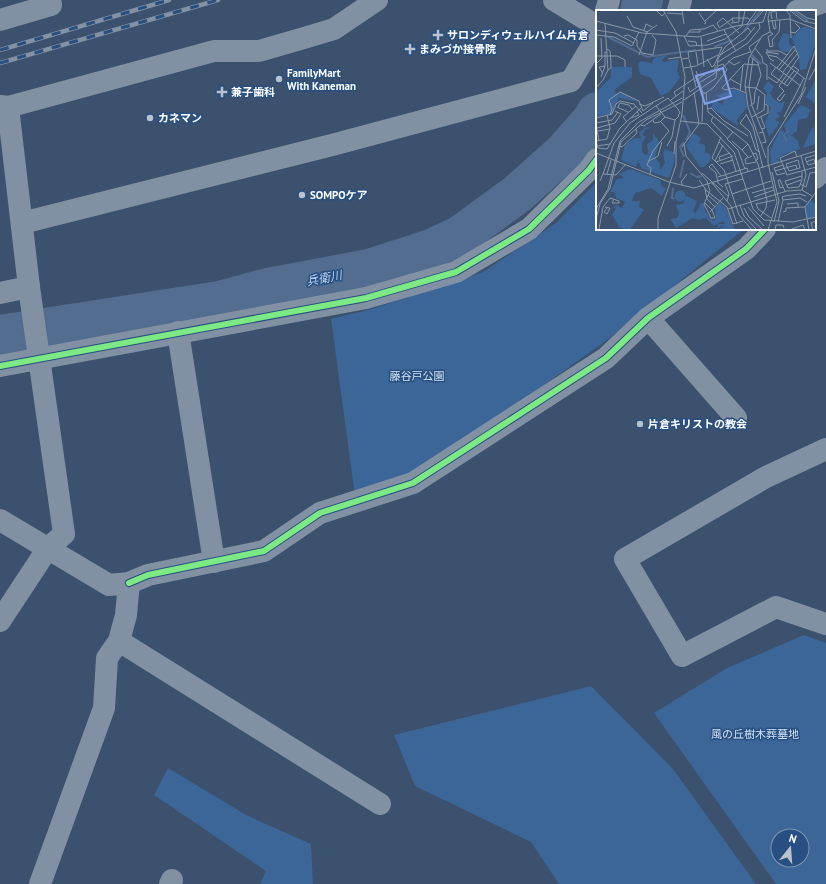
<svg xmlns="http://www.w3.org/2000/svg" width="826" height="884" font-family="'PT Sans','Noto Sans JP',sans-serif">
<rect width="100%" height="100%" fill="#3b516d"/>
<g fill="#3c6697" fill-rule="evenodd">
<path d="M 597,182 L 597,229 L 744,229 L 610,338 L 514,406 L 400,482 L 355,496 L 331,319 L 372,309 L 483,272 L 556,223 Z"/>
<path d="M 804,635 L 826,643 L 826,884 L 776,884 L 654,713 L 727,668 ZM 778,836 L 802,836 L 802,860 L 778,860 Z"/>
<path d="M 591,686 L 673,769 L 756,884 L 559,884 L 531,842 L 415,786 L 394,735 Z"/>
<path d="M 168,768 L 248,816 L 311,844 L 313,884 L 260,884 L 266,871 L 154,795 Z"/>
</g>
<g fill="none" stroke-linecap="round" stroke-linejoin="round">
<g stroke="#526d90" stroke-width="40">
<path d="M 640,11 L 643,0"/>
<path d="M 0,335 L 219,301 L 268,288 L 369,269 L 431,249 L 461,235 L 517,194 L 564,152 L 593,119 L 597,112"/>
</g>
<g stroke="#8191a3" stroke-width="22">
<path d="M 554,0 L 597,26"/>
<path d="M 606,11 L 609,0"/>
<path d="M 678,11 L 681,0"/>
<path d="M 797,11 L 826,1"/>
<path d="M 0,20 L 51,5 L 50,0"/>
<path d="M 0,106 L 8,107 L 29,287 L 64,534 L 48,548 L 0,621"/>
<path d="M 8,107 L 214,51 L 259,51 L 304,38 L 334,29 L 377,0"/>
<path d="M 815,178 L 826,168"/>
<path d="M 22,223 L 332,145 L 571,81 L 597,37"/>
<path d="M 0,293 L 29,287"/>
<path d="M 648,318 L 736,418"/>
<path d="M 178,332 L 214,562"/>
<path d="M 0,366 L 366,298 L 456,272 L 529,229 L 589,170 L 597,159"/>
<path d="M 826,449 L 766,477 L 625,559 L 682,656 L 776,607 L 826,624"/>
<path d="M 0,520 L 109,585 L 129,583 L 126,615 L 119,641 L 107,658 L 104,708 L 40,884"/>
<path d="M 129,583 L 148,575 L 264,551 L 320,513 L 413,483 L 606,358 L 648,318 L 746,249 L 765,229"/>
<path d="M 119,641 L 380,804"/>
<path d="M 170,884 L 172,880"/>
</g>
<g stroke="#8291a3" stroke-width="4.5">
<g id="rail">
<path d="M 0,50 L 169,0"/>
<path d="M 0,63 L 218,0"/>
</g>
</g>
<use href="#rail" stroke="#274f81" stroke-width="3" stroke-dasharray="9" stroke-linecap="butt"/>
<g stroke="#274f81" stroke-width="8">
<g id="cycleway">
<path d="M 0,366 L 366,298 L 456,272 L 529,229 L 589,170 L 597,159"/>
<path d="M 129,583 L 148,575 L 264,551 L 320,513 L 413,483 L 606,358 L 648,318 L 746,249 L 765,229"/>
</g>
</g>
<use href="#cycleway" stroke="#7ce984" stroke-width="6"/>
</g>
<g fill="#bac2cc" stroke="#274f81" stroke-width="1.5">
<path d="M436 29h4v4h4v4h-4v4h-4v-4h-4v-4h4z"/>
<path d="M408 43h4v4h4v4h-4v4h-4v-4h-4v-4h4z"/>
<circle cx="279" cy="79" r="4"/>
<path d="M220 86h4v4h4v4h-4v4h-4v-4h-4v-4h4z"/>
<circle cx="150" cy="118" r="4"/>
<circle cx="302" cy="195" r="4"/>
<circle cx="640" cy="424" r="4"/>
</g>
<g text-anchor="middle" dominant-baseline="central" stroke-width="3" stroke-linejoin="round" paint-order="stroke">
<g font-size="11" font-weight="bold" fill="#fff" stroke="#274f81" text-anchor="start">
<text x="447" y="35">サロンディウェルハイム片倉</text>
<text x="419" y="49">まみづか接骨院</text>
<text x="287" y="73">FamilyMart<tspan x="287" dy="13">With Kaneman</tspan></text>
<text x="231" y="92">兼子歯科</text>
<text x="158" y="118">カネマン</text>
<text x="310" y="195">SOMPOケア</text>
<text x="648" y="424">片倉キリストの教会</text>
</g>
<g font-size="11" fill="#d2e2f5" stroke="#274f81">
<text x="417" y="376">藤谷戸公園</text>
<text x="755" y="734">風の丘樹木葬墓地</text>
</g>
<g font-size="12" font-style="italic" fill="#bad2ee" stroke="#274f81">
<text transform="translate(324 278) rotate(-11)">兵衛川</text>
</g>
</g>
<g transform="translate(596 10)">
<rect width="220" height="220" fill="#3b516d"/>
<path d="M 210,17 L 220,20 L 220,33 L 210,59 L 204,60 L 203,47 L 196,28 L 205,18 ZM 187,23 L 193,24 L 193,34 L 197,37 L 193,42 L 185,41 L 182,35 ZM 71,45 L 66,50 L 67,52 L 83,49 L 81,61 L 84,68 L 73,82 L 65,86 L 55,68 L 44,64 L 42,54 L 45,51 L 56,53 L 58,48 ZM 15,57 L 36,57 L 36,67 L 18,80 L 21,84 L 24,82 L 43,92 L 23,88 L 17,103 L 0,107 L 0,82 L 15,67 ZM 220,69 L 220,94 L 210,87 ZM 172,71 L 178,77 L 174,83 L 177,88 L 184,93 L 189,91 L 185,103 L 181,102 L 184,107 L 179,109 L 184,113 L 173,127 L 169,113 L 175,97 L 169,94 L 171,83 L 167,78 ZM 139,79 L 149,84 L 151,97 L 141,110 L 142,116 L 115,98 L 117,91 L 113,90 L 119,90 L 127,95 L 128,89 L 120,86 ZM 205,95 L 215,100 L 211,108 L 202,110 L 201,121 L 195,125 L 202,131 L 204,139 L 188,144 L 182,149 L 183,152 L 175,154 L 174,142 L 179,130 L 185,119 L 192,128 L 188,115 ZM 218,116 L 220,134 L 207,138 L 214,122 ZM 50,117 L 56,118 L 50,119 L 46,125 L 50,126 L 46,134 L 46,141 L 49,145 L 52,144 L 51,134 L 57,130 L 57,123 L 63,132 L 59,147 L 64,154 L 64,160 L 69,153 L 67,143 L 69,139 L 79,143 L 78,153 L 73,168 L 46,159 L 42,151 L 40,157 L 25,150 L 29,135 L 39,128 L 45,128 L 43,123 ZM 97,123 L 105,128 L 103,133 L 109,135 L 109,142 L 114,144 L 115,150 L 108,157 L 104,157 L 90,136 ZM 34,159 L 64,170 L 66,177 L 70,178 L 66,186 L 55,178 L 39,183 L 36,191 L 44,191 L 43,197 L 48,200 L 34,219 L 29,219 L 23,217 L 16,204 L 20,199 L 18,197 L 20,195 L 26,198 L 29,192 L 20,188 L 19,182 L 14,182 L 21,169 L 28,168 L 23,164 ZM78.5 186a5.5 5.5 0 1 1 11 0a5.5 5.5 0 1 1-11 0ZM 90,186 L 101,191 L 97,201 L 100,203 L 105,193 L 108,194 L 109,201 L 117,211 L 120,209 L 119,198 L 124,193 L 130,198 L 139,220 L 122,220 L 128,216 L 126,215 L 120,220 L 123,214 L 129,214 L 127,211 L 118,216 L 110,208 L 103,210 L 97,208 L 80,218 L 74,209 L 81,208 L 83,203 L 80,195 L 87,194 ZM 214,189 L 220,195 L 220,206 L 211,209 L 210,197 Z" fill="#3c6697"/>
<path fill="none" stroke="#526d90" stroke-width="2" d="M 196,0 L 212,11M 148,21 L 165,0M 12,27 L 51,47 L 100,40M 118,37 L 136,30M 156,45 L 165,54M 87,105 L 94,122 L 90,130M 191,131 L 188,125 L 192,121M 88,132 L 84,137 L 88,147M 94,163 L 101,167 L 106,166M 84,168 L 88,150M 77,178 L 76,188 L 78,189"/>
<path fill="none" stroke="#8997a7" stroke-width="1" d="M 60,0 L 66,6 L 69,3M 86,0 L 88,14M 190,0 L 194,5 L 195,28M 193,0 L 208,11 L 220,14M 199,0 L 211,8 L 220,10M 71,3 L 86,4M 103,3 L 110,13 L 108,14M 31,6 L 37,17 L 52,22M 176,9 L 175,2 L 180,1 L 181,9M 0,11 L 46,23 L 102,27 L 140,16 L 167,12M 109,11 L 121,0M 173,11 L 193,9 L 220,19M 176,11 L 178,19 L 180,18 L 179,11M 137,12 L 136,8 L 152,8 L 154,10M 157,12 L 168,0M 167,12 L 171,0M 135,13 L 143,12 L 143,0M 151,14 L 161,0M 123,17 L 121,13 L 127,8 L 143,23M 123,18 L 136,9M 0,20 L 19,23 L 38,33M 48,20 L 50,14 L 56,17M 128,20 L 140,41M 93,22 L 104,22 L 104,19M 174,22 L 177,24 L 172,27 L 174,37 L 177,36 L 176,30 L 183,22 L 184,10M 194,22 L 199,23 L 204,18 L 199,13M 0,25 L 18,27 L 36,36 L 43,22M 28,26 L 32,25 L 41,30 L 41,36 L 46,43 L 57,45 L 60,30 L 56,25M 88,26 L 93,36 L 112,35 L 129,29 L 146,16 L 149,0M 90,26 L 94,20 L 108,19 L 117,15 L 122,21M 105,27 L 108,57M 92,31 L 100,32 L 101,36M 111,31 L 130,24M 159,38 L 166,47 L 167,53 L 171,55 L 171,70M 11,39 L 14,41 L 15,53 L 15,58 L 12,60M 171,39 L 171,41 L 183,41 L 191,45M 100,42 L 102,55M 155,43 L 153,37 L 165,28M 43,45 L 51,22 L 61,15M 124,45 L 149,29 L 159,17M 172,45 L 181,47 L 209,69M 0,46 L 21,46 L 29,50 L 29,57M 154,46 L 162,53 L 165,65 L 159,82 L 158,93 L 154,96M 157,48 L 153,77 L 156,96 L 167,122 L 163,123M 72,49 L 85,47M 86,49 L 93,48 L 92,42 L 126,37 L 119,54 L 116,57 L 111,49M 93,49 L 100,77M 132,51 L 138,55 L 144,52M 178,51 L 174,49 L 170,42 L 183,44M 122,52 L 152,33 L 164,18 L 163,13M 174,53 L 205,76M 0,54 L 6,48 L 5,28M 180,57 L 175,64 L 191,76 L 203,60 L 197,56M 88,58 L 100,56 L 122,45M 181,58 L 198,36 L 203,47 L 183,76 L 188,81 L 181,89 L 184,91 L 189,84M 183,60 L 199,40M 187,62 L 201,44M 7,64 L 3,57 L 9,56M 5,67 L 9,56 L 9,42 L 11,42M 172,67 L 181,73 L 188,63M 102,69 L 116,60 L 123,61 L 137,48 L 154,42M 134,69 L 145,75M 213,70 L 220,57M 98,72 L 102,69 L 107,83 L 110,83 L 112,102 L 152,134 L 162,154 L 171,190 L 170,198 L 164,207M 103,73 L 119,63 L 119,55M 188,74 L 198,61M 92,77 L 94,82 L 104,75M 149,77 L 160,78 L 169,85 L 168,100 L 156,107M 0,78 L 7,70 L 12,60 L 9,14M 144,81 L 147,55M 110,83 L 118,77 L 131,60 L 127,54 L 122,56M 150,83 L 138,78 L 129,80 L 126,78 L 148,54 L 163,55M 80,86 L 78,82 L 102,66 L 100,61M 75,90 L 87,81M 88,90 L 120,68 L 122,49 L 129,37 L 152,18 L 155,22M 43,94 L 49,96 L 68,87M 202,94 L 210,77M 60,96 L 69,107 L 79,110 L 83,106M 21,97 L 32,102M 22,97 L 24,93 L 33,95 L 36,99M 111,99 L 115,98 L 128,111 L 152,126M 161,100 L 163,86M 150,104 L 157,117 L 167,158M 151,104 L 144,113 L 154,122 L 160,140 L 164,142M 14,105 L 16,99 L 13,90 L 24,82 L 43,91 L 47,101 L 57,93M 117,107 L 115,111 L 132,129M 165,107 L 169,118 L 166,119M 188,107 L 208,68M 0,108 L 16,104 L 20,94 L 24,91 L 38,94 L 46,103M 35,108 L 43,105 L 41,101M 162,108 L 172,103 L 172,96 L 169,94M 57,110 L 58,113 L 64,112 L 69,107M 85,111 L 111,114 L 138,142 L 157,199 L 168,210 L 197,212 L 220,207M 31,112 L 27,107 L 40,96M 106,112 L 107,83M 0,113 L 16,110 L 22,102M 0,114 L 3,131M 45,115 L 48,116 L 65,104M 1,118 L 19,113 L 25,104 L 19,101M 2,121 L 14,119M 137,122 L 131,129 L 142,140 L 149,159M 125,127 L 116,148 L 128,160 L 143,205 L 156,220M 0,131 L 2,138 L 11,139 L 24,118 L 45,98M 0,131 L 11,129 L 14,118 L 11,105M 136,131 L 146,140M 123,132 L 135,145 L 140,161M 166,133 L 170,132 L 167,122M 88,134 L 90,146 L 111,171 L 114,181 L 108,194 L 115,208 L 119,208 L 116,200 L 109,193M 1,136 L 14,134M 23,136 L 26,137 L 41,123 L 40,119M 71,136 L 76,127 L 79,110M 86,137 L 103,114 L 98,82M 0,143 L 73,172 L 98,178 L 220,141M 78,144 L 79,131M 156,144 L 160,143 L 162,149 L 159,151M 220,145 L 209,148 L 212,155 L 220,153M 156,146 L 149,149 L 150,154 L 160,152M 205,146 L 210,165 L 206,180M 152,147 L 146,140 L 152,134M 201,147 L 199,141 L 184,148 L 191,165 L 220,157M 170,148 L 152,97 L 149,75 L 153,48 L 166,26 L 174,22 L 172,8 L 174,0M 124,150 L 123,147 L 134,143M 202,150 L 204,158 L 193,161 L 190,154 ZM 53,151 L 62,146 L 66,132M 119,151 L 127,135M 120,152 L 137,146M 210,152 L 218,149 L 219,153M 124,154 L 137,150M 187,155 L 178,158 L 181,165 L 189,163M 179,161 L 200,155 L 201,159M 176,162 L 183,191 L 178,212M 206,162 L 206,170 L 203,177 L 192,178 L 189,171 L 206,166M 106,163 L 132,186M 7,164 L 18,133 L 34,113 L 72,88 L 82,99 L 84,103 L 82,106M 11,164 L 15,150M 54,164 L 55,158 L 51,155 L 57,141 L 73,121 L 65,112M 125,166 L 116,154 L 113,157 L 120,163 L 122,173 L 127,177M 122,167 L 151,158 L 152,162M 103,170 L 111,181 L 131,197 L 137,214 L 147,211M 4,171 L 7,164 L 20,165 L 30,154M 116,173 L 135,196 L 141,214M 204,174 L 210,177 L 214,163 L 220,162M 191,175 L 205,170M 87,176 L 85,172 L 91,164M 187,177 L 184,178 L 182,170 L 184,170 L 189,181M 109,179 L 111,189 L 119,197M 156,183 L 177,177M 136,184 L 175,171M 112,185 L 122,194M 158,187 L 178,180M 187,190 L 186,187 L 189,186 L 203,184 L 210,186M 131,191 L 133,184 L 129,174 L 147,169M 160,193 L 162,199 L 175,208M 160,194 L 179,190M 191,194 L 202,193 L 202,197M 144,195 L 148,206 L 161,220M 9,197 L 14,198 L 11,204 L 8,202 L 11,198M 152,197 L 168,216M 148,198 L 153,207 L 167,220M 0,199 L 12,179 L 24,131 L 43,112 L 86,88M 132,199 L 191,181 L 206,180 L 216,186M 114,202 L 127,188M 187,202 L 190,201 L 190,198 L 209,197M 0,209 L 4,194 L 14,178 L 25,132 L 50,110 L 86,92M 182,212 L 187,190 L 204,188 L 211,192M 3,219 L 7,197 L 14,188 L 23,191 L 23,193 L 16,193 L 18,189M 196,219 L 207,215 L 209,220M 62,220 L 62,208 L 80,155 L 80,132 L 86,104 L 89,67 L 80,22 L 67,0M 172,220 L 181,192 L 172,153 L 172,137 L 205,85 L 220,38M 179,220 L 180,215 L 187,215 L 188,218M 213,220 L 209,197 L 220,182M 217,220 L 215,213 L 220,211"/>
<path fill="#839eea" fill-opacity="0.15" stroke="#839eea" stroke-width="2" d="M 127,58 L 135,86 L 109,94 L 100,66 Z"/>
<rect width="220" height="220" fill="none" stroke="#fff" stroke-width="2"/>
</g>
<g transform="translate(790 848) rotate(17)"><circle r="19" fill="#274f81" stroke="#7d95b3"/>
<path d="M0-3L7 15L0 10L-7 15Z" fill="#bac2cc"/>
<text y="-6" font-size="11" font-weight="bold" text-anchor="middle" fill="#ffffff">N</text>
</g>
</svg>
